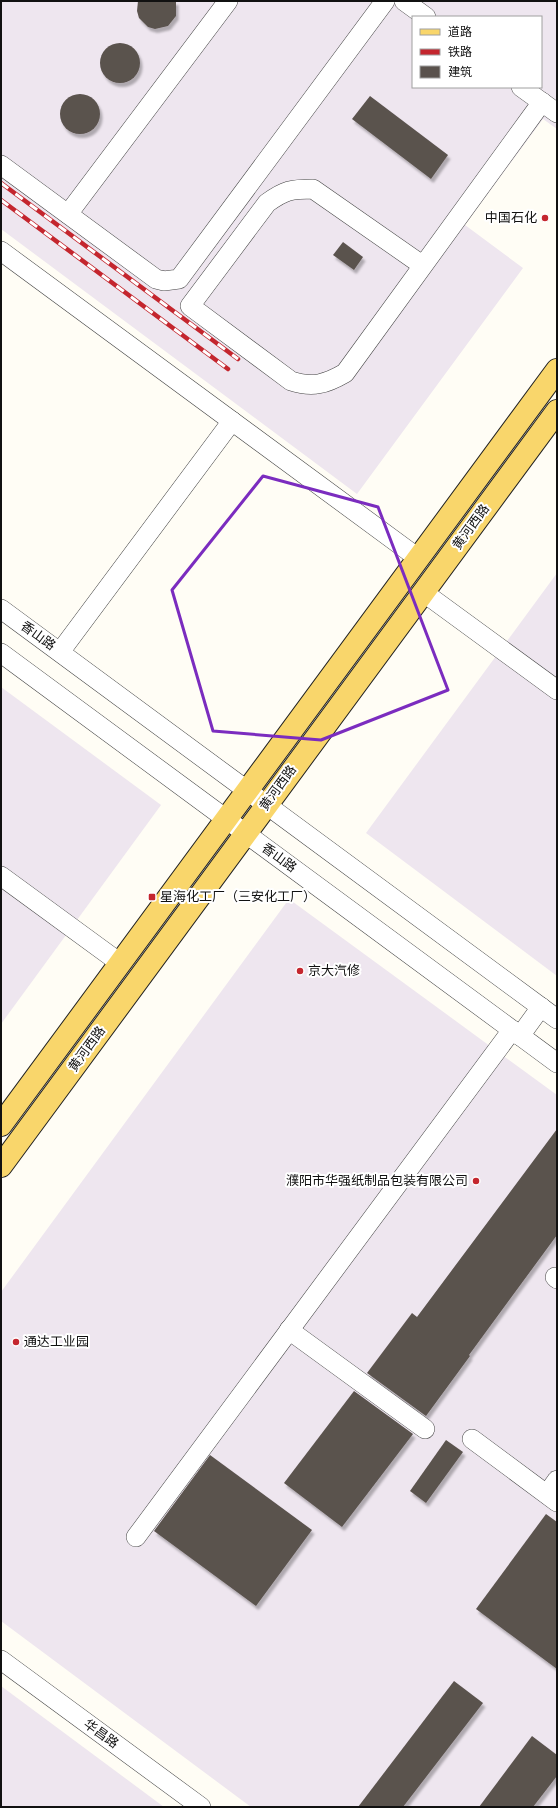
<svg xmlns="http://www.w3.org/2000/svg" width="558" height="1808" font-family="Spectral,'Noto Sans SC',serif">
<defs>
<filter id="shadow"><feDropShadow dx="2.5" dy="4" stdDeviation="1" flood-color="#0004"/></filter>
</defs>
<rect width="100%" height="100%" fill="#fffdf5"/>
<g fill="#eee6ef" fill-rule="evenodd">
<path d="M 1,1 L 557,1 L 557,129 L 543,119 L 465,225 L 523,268 L 357,494 L 1,229 ZM 413,17 L 541,17 L 541,87 L 413,87 Z"/>
<path d="M 557,573 L 557,976 L 366,833 Z"/>
<path d="M 1,687 L 161,805 L 1,1024 Z"/>
<path d="M 289,899 L 557,1095 L 557,1807 L 251,1807 L 1,1621 L 1,1292 Z"/>
<path d="M 1,1686 L 32,1709 L 164,1807 L 1,1807 Z"/>
</g>
<g fill="#5a524d" filter="url(#shadow)">
<path d="M 138,1 L 176,1 L 176,16 L 168,26 L 155,29 L 148,27 L 139,18 L 137,11 Z"/>
<circle cx="120" cy="63" r="20"/>
<circle cx="80" cy="114" r="20"/>
<path d="M 370,96 L 448,155 L 431,179 L 352,119 Z"/>
<path d="M 343,242 L 363,257 L 354,270 L 333,255 Z"/>
<path d="M 557,1129 L 557,1235 L 469,1355 L 470,1356 L 426,1416 L 367,1373 L 412,1313 L 417,1317 Z"/>
<path d="M 354,1391 L 413,1434 L 342,1527 L 284,1483 Z"/>
<path d="M 446,1440 L 463,1452 L 426,1503 L 410,1491 Z"/>
<path d="M 210,1455 L 312,1530 L 256,1606 L 154,1531 Z"/>
<path d="M 546,1514 L 557,1522 L 557,1669 L 476,1609 Z"/>
<path d="M 454,1681 L 483,1703 L 403,1807 L 358,1807 Z"/>
<path d="M 532,1736 L 557,1755 L 557,1776 L 533,1807 L 479,1807 Z"/>
</g>
<g fill="none" stroke-linecap="round" stroke-linejoin="round">
<g stroke="#444" stroke-width="20">
<g id="minor">
<path d="M 404,1 L 426,17"/>
<path d="M 521,87 L 557,113"/>
<path d="M 1,165 L 156,279 L 164,281 L 179,279 L 385,1"/>
<path d="M 68,214 L 228,1"/>
<path d="M 1,251 L 418,558"/>
<path d="M 422,265 L 313,189 C 291,189 285,190 267,203 L 190,306 L 291,381 C 313,388 326,384 345,373 L 542,102"/>
<path d="M 423,592 L 557,690"/>
<path d="M 1,609 L 557,1019"/>
<path d="M 60,652 L 232,421"/>
<path d="M 1,653 L 557,1063"/>
<path d="M 1,876 L 120,963"/>
<path d="M 520,1036 L 541,1007"/>
<path d="M 555,1277 L 557,1279"/>
<path d="M 289,1330 L 425,1429"/>
<path d="M 472,1439 L 557,1502"/>
<path d="M 547,1494 L 557,1480"/>
<path d="M 136,1537 L 512,1030"/>
<path d="M 1,1660 L 201,1807"/>
</g>
</g>
<g stroke="#222" stroke-width="24">
<g id="major">
<path d="M 1,1125 L 557,370"/>
<path d="M 1,1166 L 557,411"/>
</g>
</g>
<use href="#minor" stroke="#fff" stroke-width="19"/>
<use href="#major" stroke="#f9d66b" stroke-width="22"/>
<g stroke="#c4262e" stroke-width="4.5">
<g id="rail">
<path d="M 1,183 L 238,359"/>
<path d="M 1,200 L 228,369"/>
</g>
</g>
<use href="#rail" stroke="#fff" stroke-width="3" stroke-dasharray="9" stroke-linecap="butt"/>
</g>
<path fill="none" stroke="#7b2cbf" stroke-width="3" stroke-linejoin="round" d="M 263,476 L 378,507 L 448,690 L 321,740 L 213,731 L 172,590 Z"/>
<g fill="#c4262e" stroke="#fff" stroke-width="1.5">
<circle cx="545" cy="218" r="4"/>
<rect x="148" y="893" width="8" height="8" rx="2"/>
<circle cx="300" cy="971" r="4"/>
<circle cx="476" cy="1181" r="4"/>
<circle cx="16" cy="1342" r="4"/>
</g>
<g text-anchor="middle" dominant-baseline="central" stroke-width="4" stroke-linejoin="round" paint-order="stroke">
<g font-size="13" fill="#111" stroke="#fff" text-anchor="start">
<text x="537" y="218" text-anchor="end">中国石化</text>
<text x="160" y="897">星海化工厂（三安化工厂）</text>
<text x="308" y="971">京大汽修</text>
<text x="468" y="1181" text-anchor="end">濮阳市华强纸制品包装有限公司</text>
<text x="24" y="1342">通达工业园</text>
</g>
<g font-size="13" fill="#111" stroke="#fff">
<text transform="translate(471 527) rotate(-54)">黄河西路</text>
<text transform="translate(38 636) rotate(36)">香山路</text>
<text transform="translate(278 788) rotate(-54)">黄河西路</text>
<text transform="translate(279 858) rotate(36)">香山路</text>
<text transform="translate(87 1049) rotate(-54)">黄河西路</text>
<text transform="translate(101 1734) rotate(36)">华昌路</text>
</g>
</g>
<rect width="558" height="1808" fill="none" stroke="#111111" stroke-width="4"/>
<rect x="412" y="16" width="130" height="72" fill="#ffffff" stroke="#a0a0a0"/>
<rect x="420" y="29" width="20" height="6" fill="#f9d66b" stroke="#a0a0a0"/>
<text x="448" y="36" font-size="12" fill="#111111">道路</text>
<rect x="420" y="49" width="20" height="6" fill="#c4262e" stroke="#a0a0a0"/>
<text x="448" y="56" font-size="12" fill="#111111">铁路</text>
<rect x="420" y="66" width="20" height="12" fill="#5a524d" stroke="#a0a0a0"/>
<text x="448" y="76" font-size="12" fill="#111111">建筑</text>
</svg>
